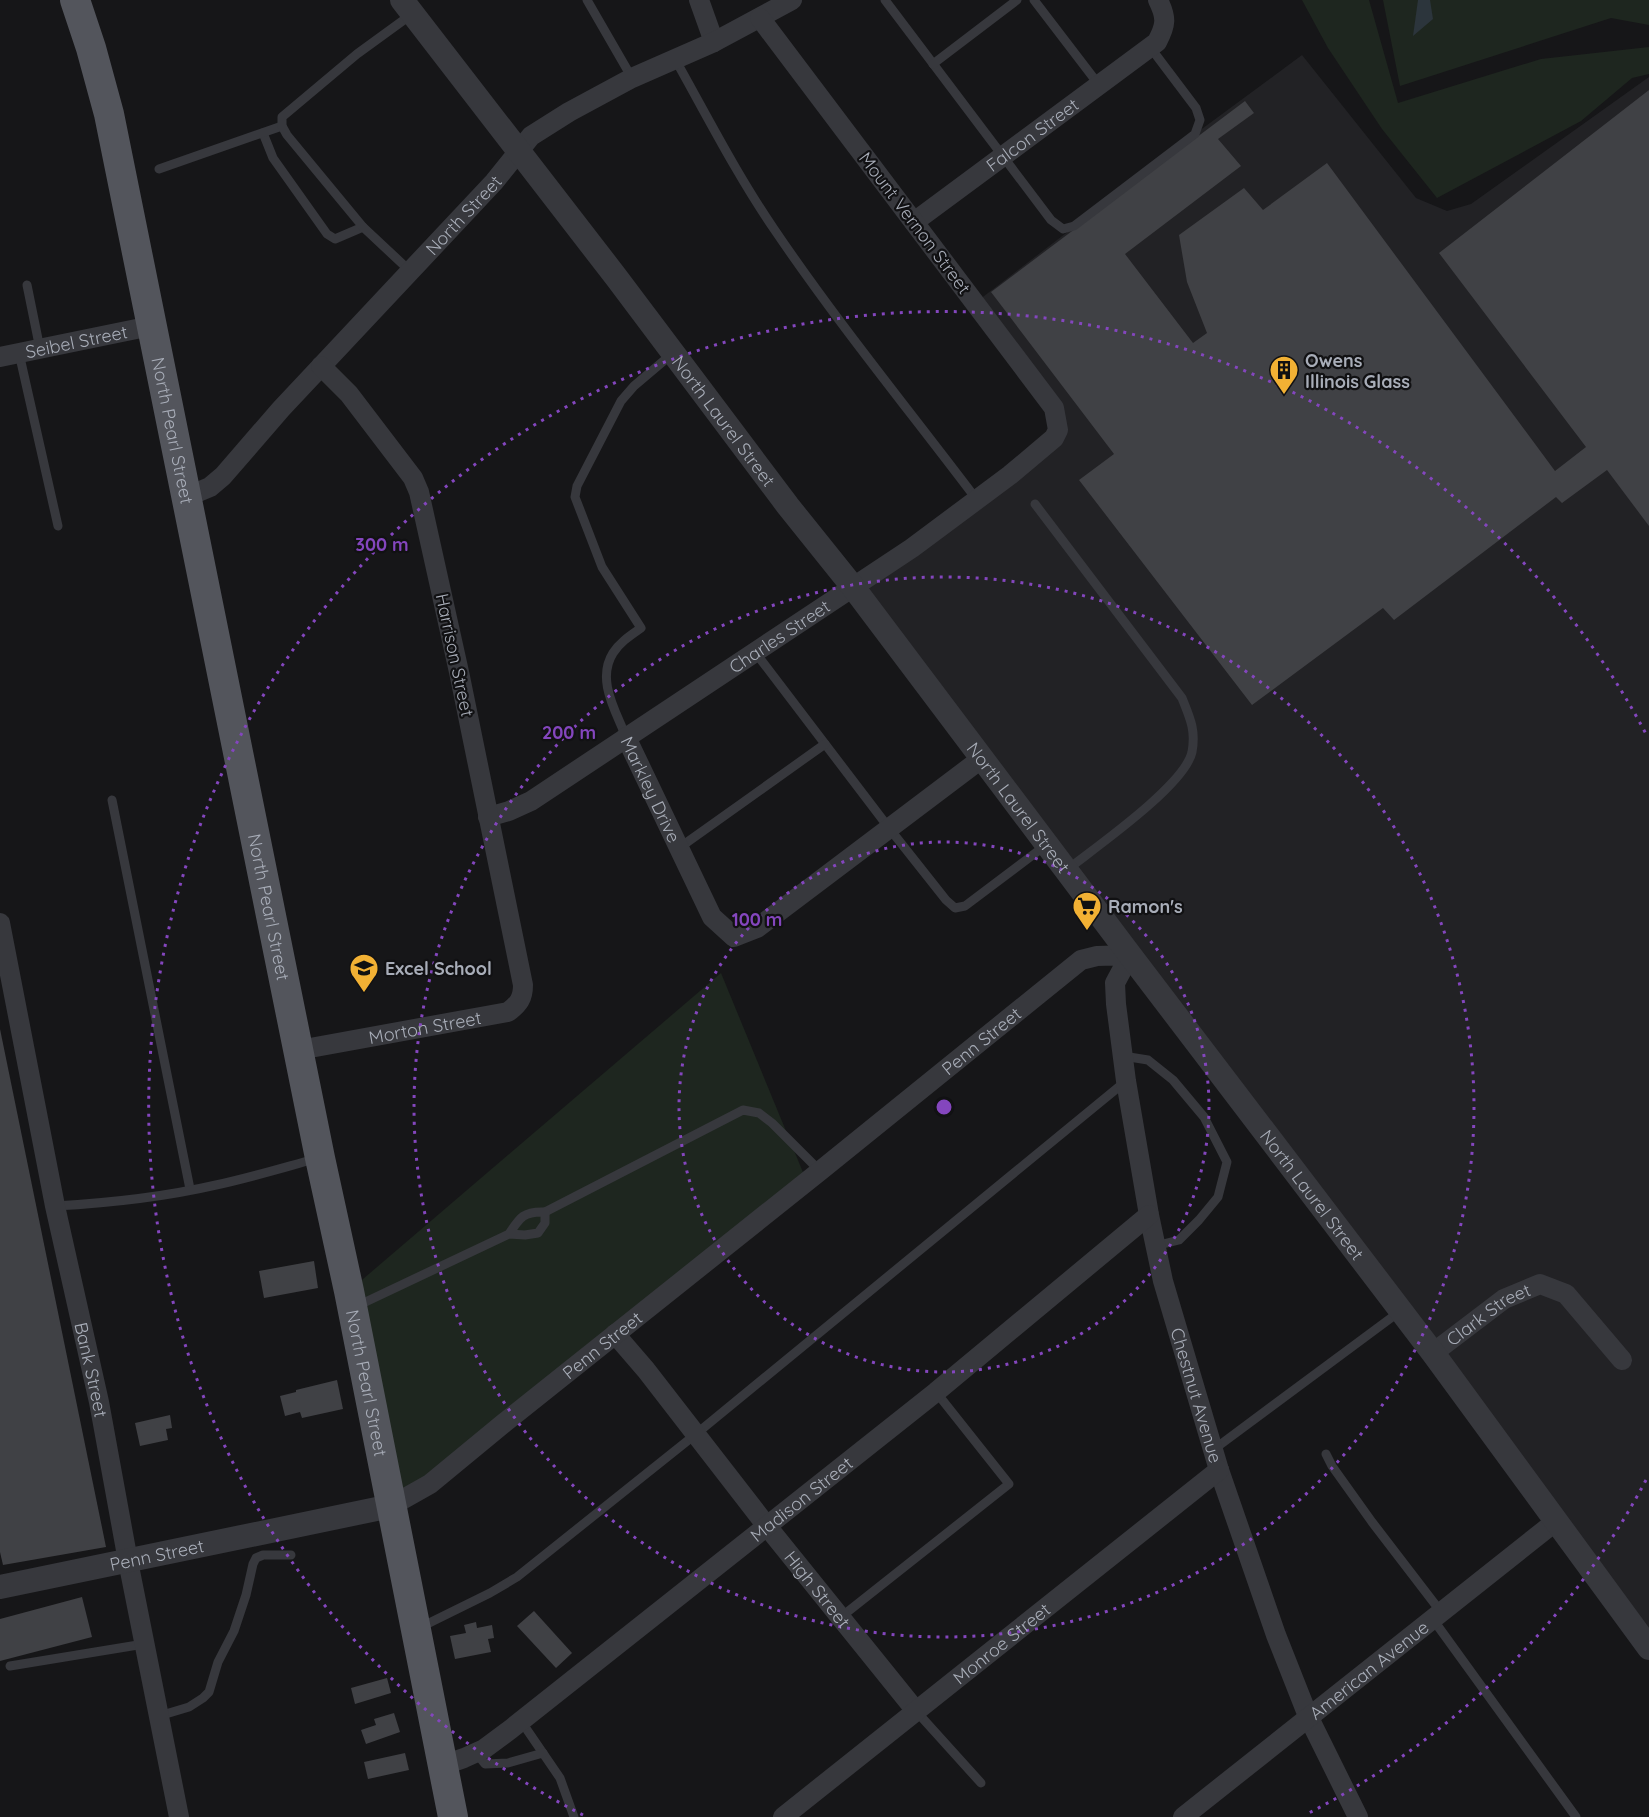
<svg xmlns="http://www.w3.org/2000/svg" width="1649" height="1817" font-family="Quicksand,sans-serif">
<rect width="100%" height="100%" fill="#161618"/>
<path fill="#222225" d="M 1302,55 L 1416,198 L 1447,211 L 1471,204 L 1649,77 L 1649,1648 L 853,587 L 1054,438 L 1054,408 L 975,303 L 1195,134 Z"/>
<g fill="#1e261f">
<path d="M 1302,0 L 1369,0 L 1398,103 L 1541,59 L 1649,47 L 1649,74 L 1632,78 L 1581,121 L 1437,198 L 1382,129 L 1328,48 Z"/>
<path d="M 1383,0 L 1649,0 L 1649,25 L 1611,18 L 1400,86 Z"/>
<path d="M 721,973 L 807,1182 L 391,1506 L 349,1291 Z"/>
</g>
<path fill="#2c353c" d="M 1418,0 L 1430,0 L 1433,19 L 1413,36 Z"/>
<g fill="#404145">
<path d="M 1649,90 L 1649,526 L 1607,470 L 1562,503 L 1556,497 L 1394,620 L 1383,608 L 1252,705 L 1079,480 L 1114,454 L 991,292 L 1245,101 L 1254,113 L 1218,139 L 1241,166 L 1125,254 L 1193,343 L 1207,333 L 1187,282 L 1179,235 L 1244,188 L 1263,210 L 1327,163 L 1555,471 L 1586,447 L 1439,253 Z"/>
<path d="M 0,1029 L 106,1547 L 3,1565 L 0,1552 Z"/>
<path d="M 314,1261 L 318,1288 L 264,1298 L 259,1271 Z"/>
<path d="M 337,1380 L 343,1409 L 302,1418 L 300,1412 L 285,1416 L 280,1396 L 296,1392 L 296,1390 Z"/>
<path d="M 170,1415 L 172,1428 L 166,1429 L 168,1440 L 140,1446 L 135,1423 Z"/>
<path d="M 82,1597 L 92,1637 L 0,1661 L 0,1619 Z"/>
<path d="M 534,1611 L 572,1653 L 556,1668 L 517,1626 Z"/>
<path d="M 476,1622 L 477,1628 L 492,1625 L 494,1638 L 488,1639 L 491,1652 L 455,1659 L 450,1636 L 466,1633 L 464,1625 Z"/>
<path d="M 387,1678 L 391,1693 L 355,1704 L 351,1688 Z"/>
<path d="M 394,1713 L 400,1732 L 366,1744 L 361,1730 L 376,1725 L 374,1719 Z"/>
<path d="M 405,1753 L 409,1770 L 368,1779 L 364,1762 Z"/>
</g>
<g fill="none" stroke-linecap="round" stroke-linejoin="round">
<g stroke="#37383d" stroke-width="9">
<path d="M 587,0 L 632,78"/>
<path d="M 885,0 L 1051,220 L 1063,229 L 1074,226 L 1195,134 L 1200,120 L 1196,108 L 1150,47"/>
<path d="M 1034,0 L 1099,85"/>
<path d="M 675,59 C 707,116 737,175 774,229 C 837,322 909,410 977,500"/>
<path d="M 933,64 L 1017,0"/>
<path d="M 263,133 L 273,158 L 327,234 L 335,239 L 363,227"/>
<path d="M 159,169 L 282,126"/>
<path d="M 410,271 L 363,227 L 287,135 L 282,126 L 282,117 L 357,54 L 412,14"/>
<path d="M 27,285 L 40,349"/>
<path d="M 19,353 L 58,526"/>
<path d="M 1035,504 L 1182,698 C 1190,718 1196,730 1192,752 C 1185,785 1096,847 1068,869"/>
<path d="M 755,652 L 889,828 L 946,900 L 955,908 L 965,906 L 1046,845"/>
<path d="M 626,737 C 616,711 596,680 613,653 C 620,642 631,635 641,628 L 602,567 L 575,497 L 577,486 L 621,401 L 634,386 L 673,353"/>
<path d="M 112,800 L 190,1189"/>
<path d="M 679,848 L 825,744"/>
<path d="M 1123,1056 L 1148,1060 L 1173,1080 L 1204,1117 L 1227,1162 L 1218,1197 L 1199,1220 L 1179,1240 L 1155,1246"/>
<path d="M 55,1206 C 109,1203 164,1197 216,1185 C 249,1178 282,1168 315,1159"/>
<path d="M 545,1212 L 743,1110 L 759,1113 L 772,1123 L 820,1171"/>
<path d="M 357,1306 L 509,1234 L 525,1235 L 538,1233 L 545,1223 L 545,1212 C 524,1211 520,1217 509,1234"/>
<path d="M 1213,1450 L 1399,1312"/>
<path d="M 1326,1454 L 1332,1466 L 1372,1522 L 1441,1612"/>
<path d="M 841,1617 L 1009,1484 L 936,1392"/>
<path d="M 1432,1618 L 1576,1817"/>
<path d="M 421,1627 L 490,1593 L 517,1577 L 696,1434 L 1126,1081"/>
<path d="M 10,1666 L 144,1644"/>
<path d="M 916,1711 L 981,1783"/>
<path d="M 159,1716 L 189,1707 L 203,1698 L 209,1692 L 218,1662 L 234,1631 L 246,1595 L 253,1564 L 256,1558 L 263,1555 L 291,1555"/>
<path d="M 521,1721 L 560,1778 L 574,1817"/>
<path d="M 476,1753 L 485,1764 L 508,1763 L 543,1753"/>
</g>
<g stroke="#37383d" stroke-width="20">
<path d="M 699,0 L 714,42"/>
<path id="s1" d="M 914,222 L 1157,42 C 1166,25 1167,18 1158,0"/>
<path id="s2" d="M 0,357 L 151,326"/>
<path id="s3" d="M 186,497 L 210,487 L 223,476 L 281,409 L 494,182 L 531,136 L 569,112 L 632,78 L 714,42 L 792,0"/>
<path id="s4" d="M 626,737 L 712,917 L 734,937 L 757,928 L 981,759"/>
<path id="s5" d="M 488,817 L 509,811 L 531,801 L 912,548 L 1010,475 L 1054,438 L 1058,430 L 1054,408 L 760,18"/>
<path id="s6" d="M 0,923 L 55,1206 L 99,1402 L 128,1561 L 179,1817"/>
<path id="s7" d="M 299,1050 L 508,1012 C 519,1004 523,998 523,985 L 459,672 L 419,492 L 413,478 L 349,394 L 321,366"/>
<path id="s8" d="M 615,1334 L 646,1370 L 766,1525 L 916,1711"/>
<path id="s9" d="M 1433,1353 L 1504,1299 L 1540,1284 L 1566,1294 L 1622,1360"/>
<path id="s10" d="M 391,1506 L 430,1484 L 504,1423 L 820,1171 L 1081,960 L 1097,956 L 1130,955 L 1115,983 L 1116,1004 L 1126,1081 L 1149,1215 L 1163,1281 L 1219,1470 L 1276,1635 L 1308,1716 L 1358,1817"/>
<path id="s11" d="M 444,1765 L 464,1758 L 484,1749 L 511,1729 L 936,1392 L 1149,1215"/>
<path id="s12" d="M 783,1817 L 1219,1470"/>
<path id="s13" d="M 1183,1817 L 1555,1522"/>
</g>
<g stroke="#37383d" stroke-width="24">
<path id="s14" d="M 402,0 L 616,277 L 788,506 L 853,587 L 1130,955 L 1433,1353 L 1649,1648"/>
<path id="s15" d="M 0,1587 L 391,1506"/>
</g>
<path stroke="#53555c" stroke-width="30" id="s16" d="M 75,0 L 91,48 L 109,114 L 320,1158 L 349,1291 L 453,1817"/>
</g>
<g fill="none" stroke="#8446be" stroke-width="3" stroke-dasharray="3 6">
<circle cx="944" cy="1107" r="265"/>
<circle cx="944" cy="1107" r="530"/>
<path d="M1646 1480A795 795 0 0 1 1305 1815M583 1815A795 795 0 1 1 1646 734"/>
</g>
<defs>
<g id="building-pin" transform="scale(1.5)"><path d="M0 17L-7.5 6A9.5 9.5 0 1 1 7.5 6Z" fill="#f2b134" stroke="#111113"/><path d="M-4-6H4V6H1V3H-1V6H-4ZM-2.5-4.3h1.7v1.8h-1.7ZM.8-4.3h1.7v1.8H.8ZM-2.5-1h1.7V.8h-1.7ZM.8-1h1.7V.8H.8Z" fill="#111"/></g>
<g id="supermarket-pin" transform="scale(1.5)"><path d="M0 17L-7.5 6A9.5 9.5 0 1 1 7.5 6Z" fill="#f2b134" stroke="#111113"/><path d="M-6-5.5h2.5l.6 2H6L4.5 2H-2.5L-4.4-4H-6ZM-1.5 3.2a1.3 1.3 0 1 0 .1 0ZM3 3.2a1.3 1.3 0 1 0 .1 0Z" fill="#111"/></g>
<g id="school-pin" transform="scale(1.5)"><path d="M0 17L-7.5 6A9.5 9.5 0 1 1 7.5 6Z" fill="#f2b134" stroke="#111113"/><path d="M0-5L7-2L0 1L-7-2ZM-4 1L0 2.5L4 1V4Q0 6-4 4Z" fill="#111"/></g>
</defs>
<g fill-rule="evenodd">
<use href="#building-pin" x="1284" y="370"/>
<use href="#supermarket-pin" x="1087" y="906"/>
<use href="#school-pin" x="364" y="968"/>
</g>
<g text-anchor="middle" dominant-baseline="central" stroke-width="4.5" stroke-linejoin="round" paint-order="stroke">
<g font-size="18" fill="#a8adb8" stroke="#111113">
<text stroke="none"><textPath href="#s1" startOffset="147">Falcon Street</textPath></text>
<text stroke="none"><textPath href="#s3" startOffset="398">North Street</textPath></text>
<text transform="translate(915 223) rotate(53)">Mount Vernon Street</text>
<text stroke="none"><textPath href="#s2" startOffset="78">Seibel Street</textPath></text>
<text stroke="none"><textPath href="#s14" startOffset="530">North Laurel Street</textPath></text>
<text stroke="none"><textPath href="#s16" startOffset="442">North Pearl Street</textPath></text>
<text stroke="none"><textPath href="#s5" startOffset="344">Charles Street</textPath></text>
<text transform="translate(455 655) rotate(78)">Harrison Street</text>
<text stroke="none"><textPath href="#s4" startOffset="58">Markley Drive</textPath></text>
<text stroke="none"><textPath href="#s14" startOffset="1016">North Laurel Street</textPath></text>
<text stroke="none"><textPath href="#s16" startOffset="928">North Pearl Street</textPath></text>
<text stroke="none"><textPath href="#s7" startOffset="128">Morton Street</textPath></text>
<text stroke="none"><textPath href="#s10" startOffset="752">Penn Street</textPath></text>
<text stroke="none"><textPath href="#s14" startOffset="1502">North Laurel Street</textPath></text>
<text stroke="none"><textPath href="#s9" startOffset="68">Clark Street</textPath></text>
<text stroke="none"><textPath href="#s10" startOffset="266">Penn Street</textPath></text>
<text stroke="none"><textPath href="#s6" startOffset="456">Bank Street</textPath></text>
<text stroke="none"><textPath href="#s16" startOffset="1414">North Pearl Street</textPath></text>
<text stroke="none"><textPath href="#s10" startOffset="1383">Chestnut Avenue</textPath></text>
<text stroke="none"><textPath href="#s11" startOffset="447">Madison Street</textPath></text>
<text stroke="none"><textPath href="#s15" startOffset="160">Penn Street</textPath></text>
<text stroke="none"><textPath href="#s8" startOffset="326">High Street</textPath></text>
<text stroke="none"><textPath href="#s12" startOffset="279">Monroe Street</textPath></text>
<text stroke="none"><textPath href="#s13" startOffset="237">American Avenue</textPath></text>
</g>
<g font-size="18" font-weight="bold" fill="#a8adb8" stroke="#111113" text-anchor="start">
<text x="1305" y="360">Owens<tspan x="1305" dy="21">Illinois Glass</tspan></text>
<text x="1108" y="906">Ramon's</text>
<text x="385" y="968">Excel School</text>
</g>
</g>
<circle cx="944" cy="1107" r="9" fill="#8446be" stroke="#111113" stroke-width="3"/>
<g font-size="18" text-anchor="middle" font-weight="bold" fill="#8446be" stroke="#111113" stroke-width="4.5" stroke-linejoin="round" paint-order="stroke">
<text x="382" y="551">300 m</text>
<text x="569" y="739">200 m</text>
<text x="757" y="926">100 m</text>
</g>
</svg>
